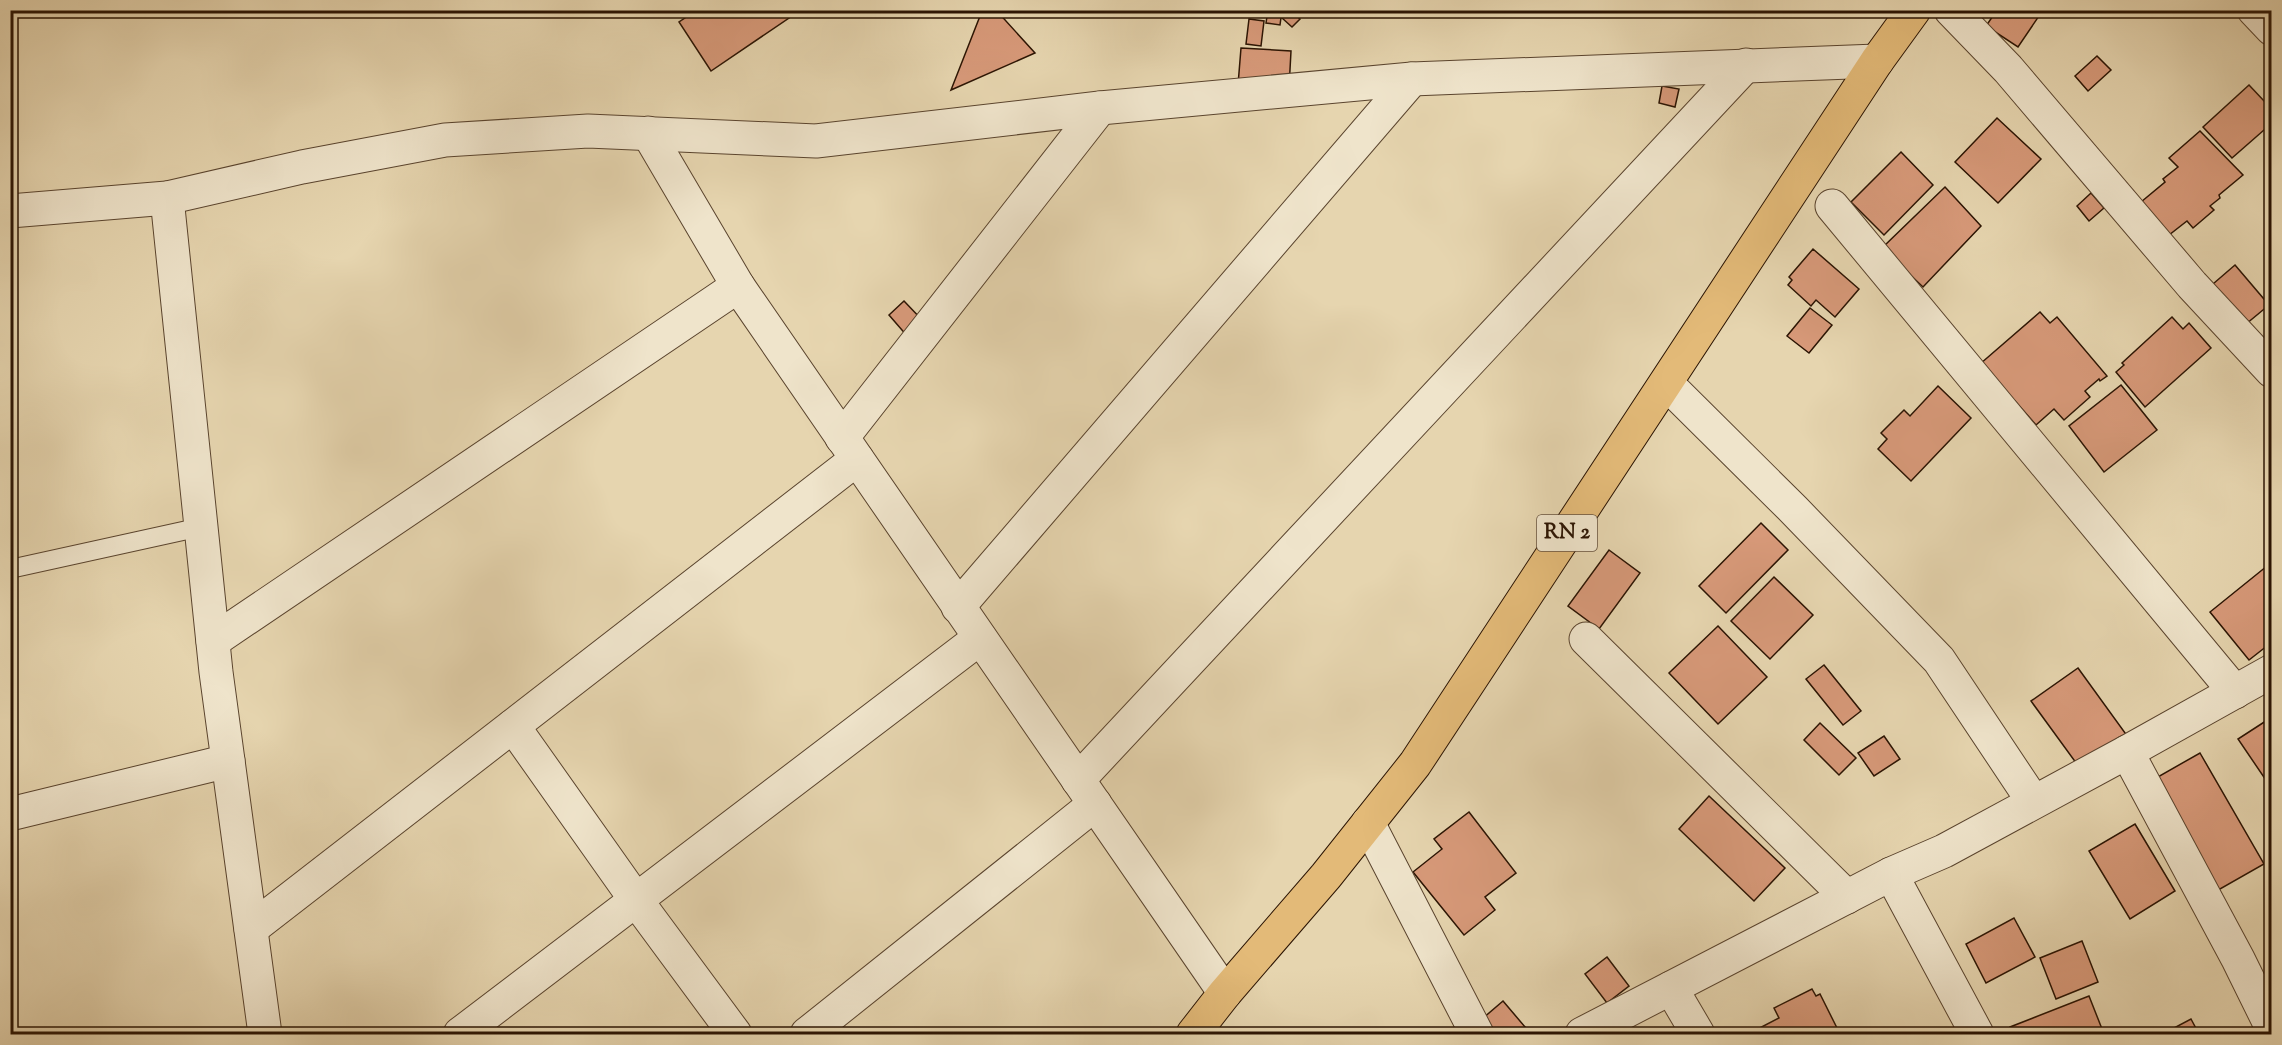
<svg xmlns="http://www.w3.org/2000/svg" width="2282" height="1045" font-family="'Sorts Mill Goudy',serif">
<rect width="100%" height="100%" fill="#e6d5af"/>
<filter id="stains"><feTurbulence type="fractalNoise" baseFrequency=".00333" numOctaves="4"/><feColorMatrix values="0 0 0 0 .2 0 0 0 0 .09 0 0 0 0 .02 0 0 0 .5 -.17"/></filter>
<radialGradient id="worn" r=".72"><stop offset=".6" stop-color="#630" stop-opacity="0"/><stop offset="1" stop-color="#630" stop-opacity=".3"/></radialGradient>
<g fill="#d79979" stroke="#2b1403" stroke-width="1.5">
<path d="M 697,10 L 784,10 L 789,18 L 711,71 L 679,22 Z"/>
<path d="M 996,10 L 1035,53 L 951,90 L 982,11 Z"/>
<path d="M 1268,10 L 1282,10 L 1280,25 L 1266,23 Z"/>
<path d="M 1289,10 L 1300,19 L 1292,27 L 1282,18 Z"/>
<path d="M 1997,10 L 2043,10 L 2018,47 L 1986,26 Z"/>
<path d="M 1249,19 L 1264,21 L 1261,46 L 1246,44 Z"/>
<path d="M 1241,48 L 1291,51 L 1289,88 L 1238,85 Z"/>
<path d="M 2097,56 L 2111,70 L 2088,91 L 2075,76 Z"/>
<path d="M 2249,85 L 2265,102 L 2272,96 L 2272,123 L 2232,158 L 2203,127 Z"/>
<path d="M 1662,86 L 1679,89 L 1675,107 L 1659,103 Z"/>
<path d="M 1997,118 L 2041,159 L 1998,203 L 1955,162 Z"/>
<path d="M 2200,131 L 2243,175 L 2219,195 L 2220,198 L 2210,206 L 2214,210 L 2193,228 L 2187,221 L 2169,235 L 2141,202 L 2165,182 L 2163,179 L 2178,167 L 2169,158 Z"/>
<path d="M 1901,152 L 1933,185 L 1884,235 L 1851,202 Z"/>
<path d="M 1945,187 L 1981,226 L 1923,287 L 1882,248 Z"/>
<path d="M 2091,193 L 2104,208 L 2089,221 L 2077,206 Z"/>
<path d="M 1813,249 L 1859,289 L 1835,317 L 1816,300 L 1811,306 L 1788,285 L 1792,280 L 1789,277 Z"/>
<path d="M 2235,265 L 2269,305 L 2240,329 L 2206,290 Z"/>
<path d="M 904,301 L 924,322 L 908,337 L 889,315 Z"/>
<path d="M 1810,308 L 1832,325 L 1809,353 L 1787,336 Z"/>
<path d="M 2040,312 L 2050,323 L 2057,317 L 2107,376 L 2100,381 L 2099,379 L 2085,391 L 2090,397 L 2064,420 L 2054,409 L 2036,425 L 2015,401 L 2013,403 L 1980,364 Z"/>
<path d="M 2172,317 L 2183,329 L 2189,323 L 2211,348 L 2145,407 L 2116,372 L 2124,365 L 2122,363 Z"/>
<path d="M 2121,385 L 2157,430 L 2104,472 L 2069,426 Z"/>
<path d="M 1938,386 L 1971,418 L 1911,481 L 1878,449 L 1887,439 L 1881,433 L 1904,410 L 1910,416 Z"/>
<path d="M 1761,523 L 1788,550 L 1726,613 L 1699,586 Z"/>
<path d="M 1609,550 L 1640,573 L 1599,629 L 1568,606 Z"/>
<path d="M 2272,562 L 2272,627 L 2269,629 L 2272,632 L 2272,642 L 2249,660 L 2210,612 Z"/>
<path d="M 1774,577 L 1813,615 L 1770,659 L 1731,621 Z"/>
<path d="M 1718,626 L 1767,677 L 1718,724 L 1669,673 Z"/>
<path d="M 1824,665 L 1861,711 L 1843,725 L 1806,679 Z"/>
<path d="M 2078,668 L 2128,737 L 2082,771 L 2031,701 Z"/>
<path d="M 2272,717 L 2272,789 L 2238,739 Z"/>
<path d="M 1820,723 L 1856,758 L 1839,775 L 1804,740 Z"/>
<path d="M 1884,736 L 1900,759 L 1874,776 L 1858,753 Z"/>
<path d="M 2200,753 L 2264,864 L 2213,893 L 2149,782 Z"/>
<path d="M 1709,796 L 1785,868 L 1754,901 L 1679,829 Z"/>
<path d="M 1469,812 L 1516,873 L 1485,897 L 1495,910 L 1464,935 L 1413,872 L 1442,849 L 1434,839 Z"/>
<path d="M 2135,824 L 2175,891 L 2130,919 L 2089,851 Z"/>
<path d="M 2014,918 L 2035,957 L 1986,983 L 1966,944 Z"/>
<path d="M 2082,941 L 2098,982 L 2056,999 L 2040,958 Z"/>
<path d="M 1607,957 L 1629,986 L 1607,1003 L 1585,974 Z"/>
<path d="M 1812,989 L 1816,996 L 1820,994 L 1840,1034 L 1750,1034 L 1750,1033 L 1779,1018 L 1774,1008 Z"/>
<path d="M 2089,996 L 2104,1034 L 2013,1034 L 2010,1027 Z"/>
<path d="M 1503,1001 L 1531,1034 L 1495,1034 L 1482,1019 Z"/>
<path d="M 2191,1019 L 2199,1034 L 2175,1034 L 2172,1029 Z"/>
</g>
<g fill="none" stroke-linecap="round" stroke-linejoin="round">
<g stroke="#5a442e" stroke-width="20">
<path id="service" d="M 10,569 L 201,527"/>
</g>
<g stroke="#5a442e" stroke-width="35">
<g id="minor">
<path d="M 1951,10 L 2008,69 L 2192,285 L 2272,371"/>
<path d="M 2254,10 L 2272,29"/>
<path d="M 648,133 L 738,286 L 1225,993"/>
<path d="M 167,198 L 216,672 L 265,1034"/>
<path d="M 1832,206 L 2235,692"/>
<path d="M 10,211 L 167,198 L 302,167 L 445,140 L 588,131 L 816,141 L 1100,108 L 1412,79 L 1877,61"/>
<path d="M 1666,383 L 1794,510 L 1939,660 L 2033,801"/>
<path d="M 842,438 L 1100,108"/>
<path d="M 958,607 L 1412,79"/>
<path d="M 1586,639 L 1847,897"/>
<path d="M 213,641 L 738,286"/>
<path d="M 513,726 L 636,900 L 735,1034"/>
<path d="M 2127,752 L 2238,959 L 2272,1028"/>
<path d="M 1078,780 L 1746,65"/>
<path d="M 10,814 L 228,761"/>
<path d="M 1368,823 L 1477,1034"/>
<path d="M 1891,874 L 1977,1034"/>
<path d="M 251,929 L 857,459"/>
<path d="M 1671,988 L 1698,1034"/>
<path d="M 460,1034 L 980,638"/>
<path d="M 807,1034 L 1095,804"/>
<path d="M 1582,1034 L 1891,874 L 1944,851 L 2127,752 L 2272,671"/>
</g>
</g>
<g stroke="#2b1403" stroke-width="35">
<path id="trunk" d="M 1193,1034 L 1225,993 L 1326,876 L 1415,764 L 1877,61 L 1914,10"/>
</g>
<use href="#service" stroke="#efe4cb" stroke-width="18"/>
<use href="#minor" stroke="#efe4cb" stroke-width="33"/>
<use href="#trunk" stroke="#e3ba78" stroke-width="33"/>
</g>
<g text-anchor="middle" dominant-baseline="central" stroke-width="4.5" stroke-linejoin="round" paint-order="stroke">
<rect fill="#efe4cb" stroke="#66523f" stroke-width="1.5" x="1537" y="515" width="60" height="36" rx="4.5"/>
<g font-size="21" font-weight="bold" fill="#2b1403">
<text x="1567" y="533">RN 2</text>
</g>
</g>
<rect width="2282" height="1045" fill="none" stroke="#e6d5af" stroke-width="36"/>
<rect x="12" y="12" width="2258" height="1021" fill="none" stroke="#2b1403" stroke-width="3"/>
<rect x="18" y="18" width="2246" height="1009" fill="none" stroke="#2b1403" stroke-width="1.5"/>
<rect width="100%" height="100%" filter="url(#stains)"/>
<rect width="100%" height="100%" fill="url(#worn)"/>
</svg>
